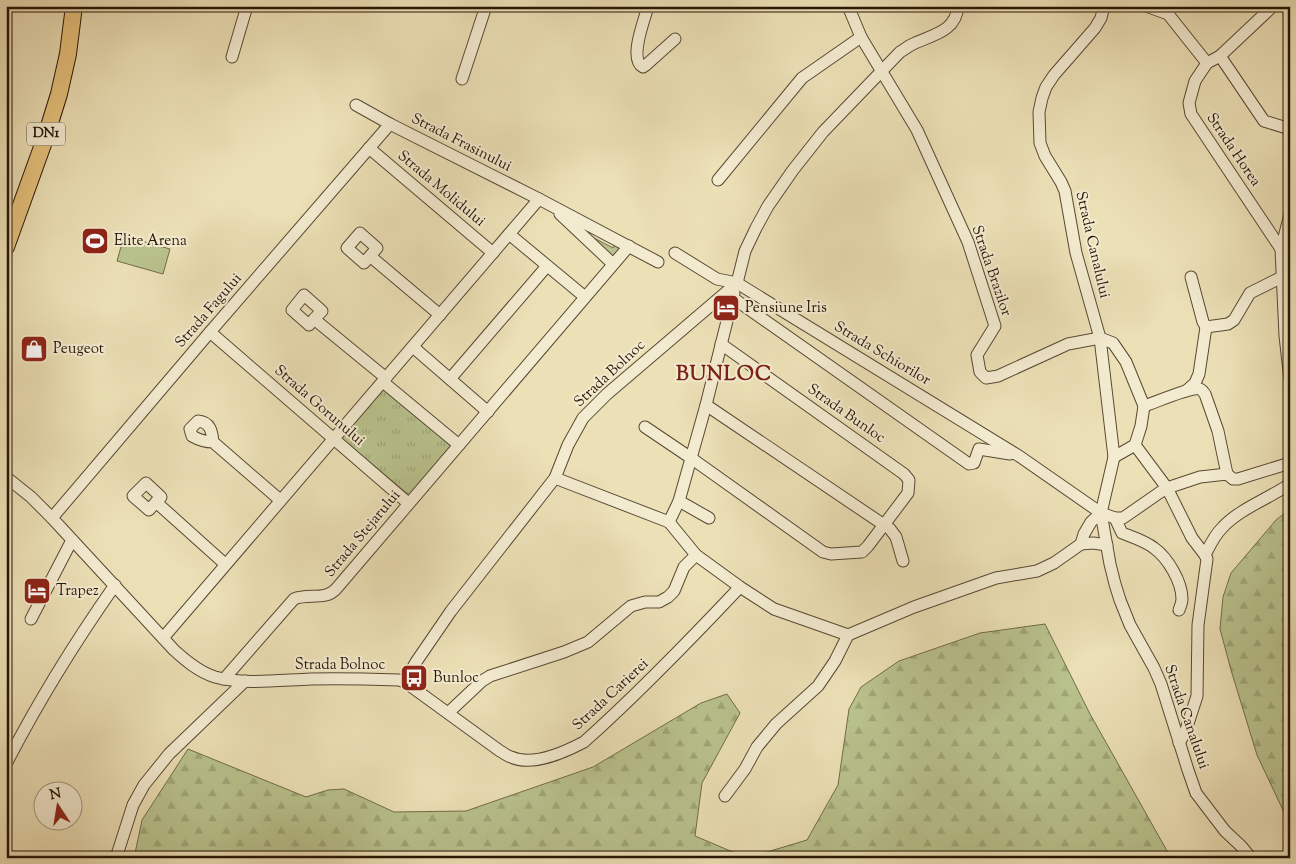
<svg xmlns="http://www.w3.org/2000/svg" width="1296" height="864" font-family="'Sorts Mill Goudy',serif">
<defs>
<pattern id="grass-tufts" width="24" height="20" patternUnits="userSpaceOnUse" patternTransform="scale(1.25)"><rect width="24" height="20" fill="#b9c28d"/><path d="M3 7l-1-3M5 7V3M7 7l1-3M15 17l-1-3M17 17v-4M19 17l1-3" fill="none" stroke="#9fa678"/></pattern>
<pattern id="forest-firs" width="22" height="20" patternUnits="userSpaceOnUse" patternTransform="scale(1.25)"><rect width="22" height="20" fill="#b9c28d"/><path d="M5 1l3.5 6h-7zM16 11l3.5 6h-7z" fill="#9fa678"/></pattern>
</defs>
<rect width="100%" height="100%" fill="#ece0b6"/>
<filter id="stains"><feTurbulence type="fractalNoise" baseFrequency=".004" numOctaves="4"/><feColorMatrix values="0 0 0 0 .2 0 0 0 0 .09 0 0 0 0 .02 0 0 0 .5 -.17"/></filter>
<radialGradient id="worn" r=".72"><stop offset=".6" stop-color="#630" stop-opacity="0"/><stop offset="1" stop-color="#630" stop-opacity=".3"/></radialGradient>
<g fill="url(#grass-tufts)" stroke="#706c4a">
<path d="M 583,232 L 613,248 L 615,244 L 620,248 L 620,251 L 615,258 Z"/>
<path d="M 384,388 L 451,446 L 409,495 L 341,438 Z"/>
</g>
<g fill="url(#forest-firs)" stroke="#706c4a">
<path d="M 1290,509 L 1290,825 L 1257,755 L 1231,670 L 1220,629 L 1223,597 L 1231,573 L 1276,520 Z"/>
<path d="M 1045,624 L 1090,714 L 1171,858 L 134,858 L 142,820 L 188,749 L 306,797 L 328,790 L 344,789 L 394,812 L 466,811 L 593,767 L 701,703 L 727,694 L 740,713 L 702,783 L 695,836 L 747,858 L 807,840 L 838,785 L 849,709 L 861,687 L 899,661 L 980,633 Z"/>
</g>
<path fill="#b9c28d" stroke="#706c4a" d="M 124,236 L 170,249 L 163,274 L 117,261 Z"/>
<g fill="none" stroke-linecap="round" stroke-linejoin="round">
<g stroke="#584833" stroke-width="13">
<g id="minor">
<path d="M 648,6 C 645,19 628,59 643,67 L 646,65 L 675,39"/>
<path d="M 848,6 L 861,37 L 917,130 L 968,242 L 995,326 L 977,355 L 980,372 L 986,378 L 998,376 L 1068,344 L 1100,338 L 1113,343 L 1126,362 L 1144,406 L 1141,426 L 1135,445 L 1114,457"/>
<path d="M 1104,6 L 1101,18 L 1095,28 L 1054,75 L 1046,87 L 1042,98 L 1039,112 L 1040,143 L 1045,156 L 1061,182 L 1065,191 L 1076,253 L 1100,338 L 1114,457 L 1101,513 L 1110,564 L 1115,584 L 1120,600 L 1130,625 L 1154,668 L 1161,684 L 1188,770 L 1196,793 L 1225,831 L 1241,846 L 1251,858"/>
<path d="M 1146,6 L 1168,14 L 1207,63"/>
<path d="M 1273,6 L 1220,56 L 1207,63 L 1195,81 L 1189,103 L 1191,114 L 1281,249"/>
<path d="M 1220,56 L 1264,121 L 1290,129"/>
<path d="M 232,57 L 247,6"/>
<path d="M 462,79 L 486,6"/>
<path d="M 356,105 L 390,124 L 539,199 L 658,262"/>
<path d="M 369,148 L 493,253"/>
<path d="M 718,180 L 802,78 L 861,37"/>
<path d="M 560,214 L 613,264"/>
<path d="M 1290,214 L 1281,249 L 1285,336 L 1290,380"/>
<path d="M 509,234 L 585,297"/>
<path d="M 675,253 L 717,279 L 737,283 L 1019,456 L 1101,513 L 1115,518 L 1123,518 L 1159,493 L 1167,488 L 1200,477 L 1227,474 L 1233,479 L 1238,479 L 1290,463"/>
<path d="M 370,256 L 364,263 L 347,248 L 360,233 L 377,248 L 370,256 L 440,315"/>
<path d="M 1191,277 L 1203,322 L 1206,327"/>
<path d="M 733,298 L 969,464 L 974,463 L 979,449 L 1010,454"/>
<path d="M 314,319 L 309,325 L 292,310 L 304,295 L 322,311 L 314,319 L 386,378"/>
<path d="M 210,332 L 408,503"/>
<path d="M 413,347 L 488,412"/>
<path d="M 450,379 L 547,266"/>
<path d="M 383,382 L 459,445"/>
<path d="M 1186,391 L 1195,383 L 1199,374 L 1206,327 L 1228,324 L 1234,320 L 1250,293 L 1282,277"/>
<path d="M 706,405 L 890,529 L 896,537 L 903,561"/>
<path d="M 1144,406 C 1154,403 1190,387 1199,389 C 1202,389 1203,392 1205,394 L 1218,431 L 1227,474"/>
<path d="M 645,427 L 691,458 L 823,552 L 831,554 L 862,552 L 868,546 L 908,493 L 909,480 L 904,474 L 721,344"/>
<path d="M 213,442 C 205,442 199,440 192,436 L 190,429 L 198,421 C 210,422 212,431 213,442 L 280,500"/>
<path d="M 1135,445 L 1167,488 L 1192,538 L 1205,555 L 1207,559 L 1198,625 L 1197,696 L 1185,733 L 1179,743"/>
<path d="M 6,477 L 31,497 L 52,518 L 174,650 C 186,661 199,672 215,677 C 244,685 281,680 311,679 C 340,678 370,679 399,680 L 405,682 L 500,751 C 504,753 507,756 511,757 C 533,767 565,752 584,742 C 639,693 690,640 740,587"/>
<path d="M 555,478 L 669,522"/>
<path d="M 679,501 L 709,518"/>
<path d="M 156,502 L 149,510 L 133,496 L 146,483 L 161,497 L 156,502 L 225,564"/>
<path d="M 52,518 L 210,332 L 390,124"/>
<path d="M 1115,518 L 1122,533 C 1132,537 1145,541 1154,548 C 1168,558 1182,582 1182,599 C 1182,603 1180,607 1179,610"/>
<path d="M 669,522 L 696,555 L 740,587 L 774,609 L 848,635 L 914,607 L 996,578 L 1037,571 L 1054,563 L 1081,544 L 1084,534 L 1091,522 L 1101,513"/>
<path d="M 669,522 L 679,501 L 706,405 L 734,293"/>
<path d="M 1081,544 L 1093,543 L 1107,545"/>
<path d="M 1205,555 C 1210,545 1214,536 1222,528 C 1239,509 1268,499 1290,484"/>
<path d="M 31,619 L 72,540"/>
<path d="M 163,638 L 539,199"/>
<path d="M 224,679 L 294,599 C 308,593 325,601 336,589 L 629,246"/>
<path d="M 405,682 L 416,662 L 451,611 L 555,478 L 568,445 L 583,418 L 607,394 L 737,283 L 745,251 L 756,228 L 768,206 L 793,170 L 823,132 L 900,52 C 904,50 907,47 911,45 C 930,35 956,33 958,6"/>
<path d="M 448,713 L 482,681 L 490,676 L 564,652 L 588,642 L 631,606 L 645,602 L 659,602 L 668,597 L 674,591 L 684,567 L 696,555"/>
<path d="M 6,764 C 38,702 75,642 115,585"/>
<path d="M 725,796 L 745,769 L 757,747 L 776,724 L 818,686 L 835,661 L 848,635"/>
<path d="M 116,858 L 133,805 L 144,785 L 169,754 L 245,681"/>
</g>
</g>
<g stroke="#261507" stroke-width="18">
<path id="highway" d="M 6,247 L 46,136 L 59,94 L 68,54 L 74,6"/>
</g>
<use href="#minor" stroke="#f3ebd0" stroke-width="11"/>
<use href="#highway" stroke="#e6c07b" stroke-width="16"/>
</g>
<defs>
<g id="stadium-square" transform="scale(1.4375)"><rect x="-9" y="-9" width="18" height="18" rx="4" fill="#8f2418" stroke="#f3ebd0"/><path d="M0-5a6.5 5 0 1 0 0 10a6.5 5 0 1 0 0-10ZM-3.5-1.8h7v3.6h-7Z" fill="#fff"/></g>
<g id="hotel-square" transform="scale(1.4375)"><rect x="-9" y="-9" width="18" height="18" rx="4" fill="#8f2418" stroke="#f3ebd0"/><path d="M-6-4.5h1.5V1H6V5H4.5V3h-9V5H-6ZM-4 0a1.8 1.8 0 1 1 3.6 0ZM.5 0V-2.5h3Q6-2.5 6 0Z" fill="#fff"/></g>
<g id="shop-square" transform="scale(1.4375)"><rect x="-9" y="-9" width="18" height="18" rx="4" fill="#8f2418" stroke="#f3ebd0"/><path d="M-5-2.5h2.3a2.7 3.5 0 0 1 5.4 0H5L5.5 6h-11ZM-1.5-2.5h3a1.5 2.3 0 0 0-3 0Z" fill="#fff"/></g>
<g id="bus-square" transform="scale(1.4375)"><rect x="-9" y="-9" width="18" height="18" rx="4" fill="#8f2418" stroke="#f3ebd0"/><path d="M-5-6H5V4H4V6H2V4H-2V6H-4V4H-5ZM-3.5-4V0h7V-4ZM-3.5 1.2v1.5H-2V1.2ZM2 1.2v1.5H3.5V1.2Z" fill="#fff"/></g>
</defs>
<g fill-rule="evenodd">
<use href="#stadium-square" x="95" y="241"/>
<use href="#hotel-square" x="726" y="308"/>
<use href="#shop-square" x="34" y="349"/>
<use href="#hotel-square" x="37" y="591"/>
<use href="#bus-square" x="414" y="678"/>
</g>
<g text-anchor="middle" dominant-baseline="central" stroke-width="4" stroke-linejoin="round" paint-order="stroke">
<rect fill="#f3ebd0" stroke="#645543" stroke-width="1" x="27" y="122.5" width="38" height="23" rx="4"/>
<g font-size="14" font-weight="bold" fill="#261507">
<text x="46" y="134">DN1</text>
</g>
<g font-size="15" fill="#261507" stroke="#f3ebd0">
<text transform="translate(461 143) rotate(27)">Strada Frasinului</text>
<text transform="translate(1233 150) rotate(56)">Strada Horea</text>
<text transform="translate(441 189) rotate(40)">Strada Molidului</text>
<text transform="translate(1092 245) rotate(77)">Strada Canalului</text>
<text transform="translate(991 271) rotate(71)">Strada Brazilor</text>
<text transform="translate(209 311) rotate(-49)">Strada Fagului</text>
<text transform="translate(882 354) rotate(31)">Strada Schiorilor</text>
<text transform="translate(610 374) rotate(-43)">Strada Bolnoc</text>
<text transform="translate(319 406) rotate(41)">Strada Gorunului</text>
<text transform="translate(846 414) rotate(35)">Strada Bunloc</text>
<text transform="translate(363 534) rotate(-50)">Strada Stejarului</text>
<text x="340" y="665">Strada Bolnoc</text>
<text transform="translate(611 695) rotate(-43)">Strada Carierei</text>
<text transform="translate(1186 717) rotate(71)">Strada Canalului</text>
</g>
<g font-size="15" fill="#261507" stroke="#f3ebd0" text-anchor="start">
<text x="114" y="241">Elite Arena</text>
<text x="745" y="308">Pensiune Iris</text>
<text x="53" y="349">Peugeot</text>
<text x="56" y="591">Trapez</text>
<text x="433" y="678">Bunloc</text>
</g>
<g font-size="20" font-weight="bold" letter-spacing="1" fill="#7a1f14" stroke="#f3ebd0">
<text x="724" y="375">BUNLOC</text>
</g>
</g>
<rect width="1296" height="864" fill="none" stroke="#ece0b6" stroke-width="25"/>
<rect x="8" y="8" width="1281" height="849" fill="none" stroke="#261507" stroke-width="2.5"/>
<rect x="12" y="12" width="1271" height="839" fill="none" stroke="#261507"/>
<g transform="translate(58 806) rotate(348)"><circle r="24" fill="#f3ebd0" stroke="#a19580"/>
<path d="M0-4L9 19L0 12L-9 19Z" fill="#8f2418"/>
<text y="-8" font-size="14" font-weight="bold" text-anchor="middle" fill="#261507">N</text>
</g>
<rect width="100%" height="100%" filter="url(#stains)"/>
<rect width="100%" height="100%" fill="url(#worn)"/>
</svg>
